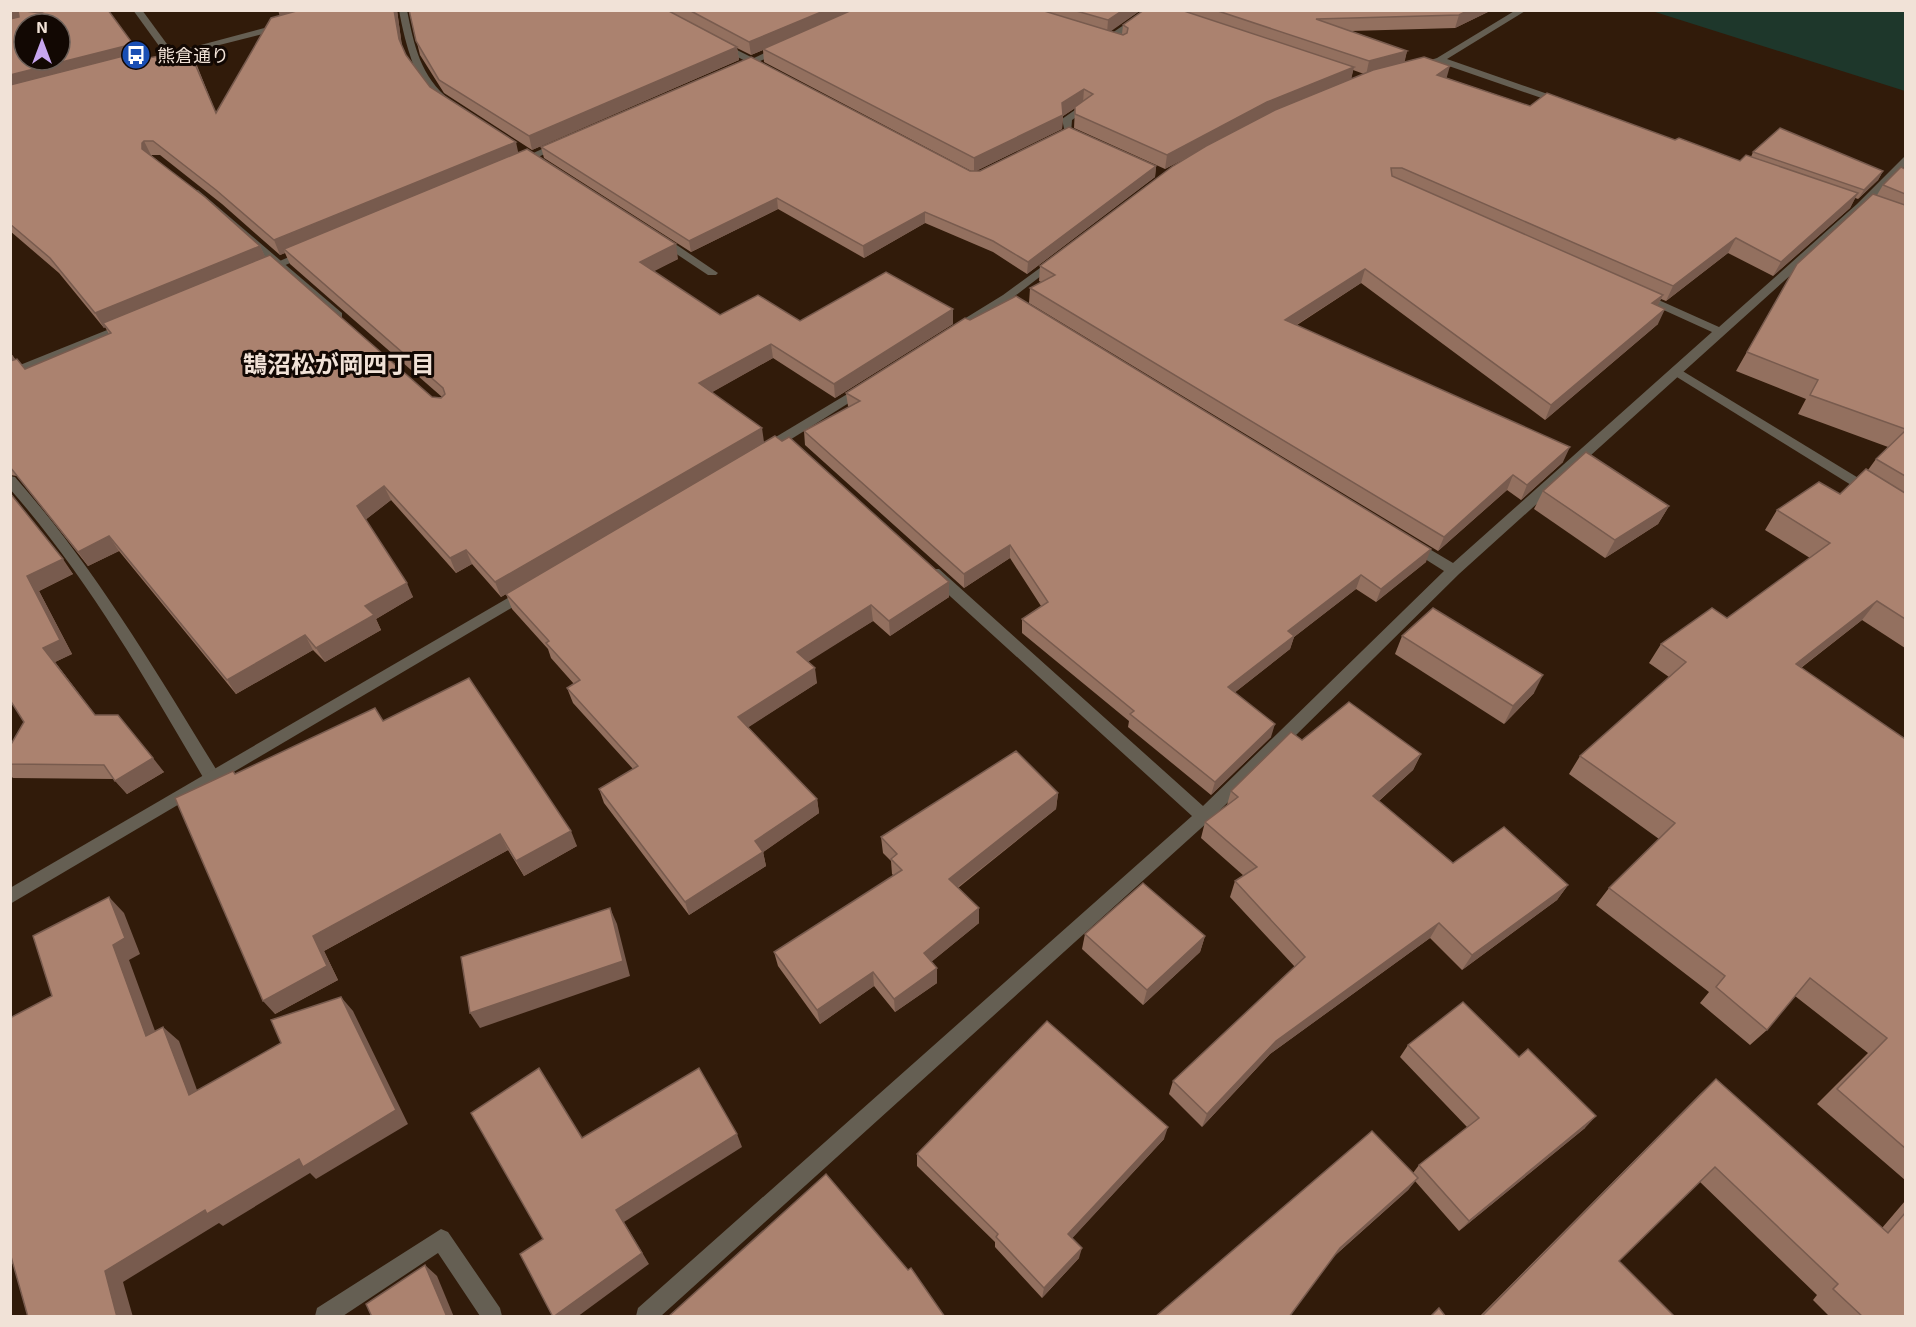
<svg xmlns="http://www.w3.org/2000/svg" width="1916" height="1327" font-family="'Exo 2','Noto Sans JP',sans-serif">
<rect width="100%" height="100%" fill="#311b0a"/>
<path fill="#1e372b" d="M 1652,11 L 1905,11 L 1905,91 Z"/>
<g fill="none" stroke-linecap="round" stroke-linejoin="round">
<g fill="#655f53" fill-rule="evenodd">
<path d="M 133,10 L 142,10 L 175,55 L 173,57 L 167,57 Z"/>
<path d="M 399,10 L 407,10 C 414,46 421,77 450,100 L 450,104 C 419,108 403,33 399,10 Z"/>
<path d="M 721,42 L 767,65 L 769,67 L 761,69 L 718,47 L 716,45 Z"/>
<path d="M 1082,105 L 1090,107 L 1072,120 L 1071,133 L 1065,133 L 1062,119 Z"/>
<path d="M 198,190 L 342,313 L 342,317 L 334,317 L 194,195 L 194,191 Z"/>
<path d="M 661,236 L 665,237 L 718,273 L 716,275 L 708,275 L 657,241 L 656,239 Z"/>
<path d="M 1676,367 L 1906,507 L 1906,519 L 1672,374 L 1672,368 Z"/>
<path d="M 10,476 L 15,477 C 95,568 156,671 219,774 L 221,779 L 219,784 L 213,786 L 207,784 C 147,682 89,579 10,489 Z"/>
</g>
<g fill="#655f53" fill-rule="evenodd">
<path d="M 1146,10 L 1157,10 L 1112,41 L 1106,41 L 1106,37 Z"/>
<path d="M 1516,10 L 1527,10 L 1447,59 L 1565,100 L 1565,104 L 1559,104 L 1440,63 L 1417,69 L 1412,66 L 1437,58 Z"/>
<path d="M 283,23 L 286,24 L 286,28 L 172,57 L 167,54 Z"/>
<path d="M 781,45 L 786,48 L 784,50 L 741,70 L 733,68 Z"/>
<path d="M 557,142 L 566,144 L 521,165 L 512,163 Z"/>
<path d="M 1906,155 L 1906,165 L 1865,208 L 1459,574 L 1209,821 L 661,1316 L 636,1316 L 638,1308 L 1192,816 L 929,577 L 927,573 L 929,569 L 939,569 L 1203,806 L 1444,571 L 1406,547 L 1404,544 L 1406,541 L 1416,541 L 1453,563 L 1712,332 L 1635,297 L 1635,293 L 1643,293 L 1719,327 L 1857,204 Z"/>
<path d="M 307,249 L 311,250 L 311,254 L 267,273 L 263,274 L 257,271 Z"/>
<path d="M 1055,257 L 1061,260 L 1059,262 L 1011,299 L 959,333 L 951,333 L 951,327 L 1003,295 Z"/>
<path d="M 127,322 L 133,326 L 131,328 L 10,378 L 10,369 Z"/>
<path d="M 864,384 L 868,385 L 870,388 L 868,391 L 769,453 L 759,453 L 758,450 L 759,447 Z"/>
<path d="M 525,588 L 532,593 L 530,597 L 10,904 L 10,888 Z"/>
<path d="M 441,1229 L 448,1232 L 500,1308 L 502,1316 L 480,1316 L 438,1253 L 343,1316 L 315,1316 L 317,1308 Z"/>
</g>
</g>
<g fill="#93705f" fill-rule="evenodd">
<path d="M 10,10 L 133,44 L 137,53 L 144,59 L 196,63 L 216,113 L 280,16 L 278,10 L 397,10 L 402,47 L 406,55 L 430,87 L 519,153 L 678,259 L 653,271 L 720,315 L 800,321 L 953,309 L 953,324 L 835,398 L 773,358 L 712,392 L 764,442 L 949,582 L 949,597 L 890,636 L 873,621 L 808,661 L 817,683 L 748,727 L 817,799 L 819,813 L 763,852 L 766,866 L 689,915 L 604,803 L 599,789 L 633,769 L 573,703 L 567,688 L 574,684 L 551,658 L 548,649 L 512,609 L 506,594 L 501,597 L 472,564 L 456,573 L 391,500 L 365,520 L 413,597 L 376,619 L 381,630 L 325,662 L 313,650 L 236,694 L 119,551 L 88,566 L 17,476 L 10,475 L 10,352 L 15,359 L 25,369 L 109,334 L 105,327 L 104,328 L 59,273 L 10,231 ZM 151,155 L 160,155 L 222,204 L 280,255 L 285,253 L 290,264 L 442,397 L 432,397 L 265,257 L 260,246 Z"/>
<path d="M 409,10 L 1141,10 L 1110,31 L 1122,34 L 1123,25 L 1144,10 L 1492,10 L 1455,28 L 1351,31 L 1407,51 L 1404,62 L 1447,78 L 1530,106 L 1675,140 L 1740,161 L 1751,157 L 1753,152 L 1883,171 L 1878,180 L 1858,199 L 1855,198 L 1850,208 L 1773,276 L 1728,253 L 1666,301 L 1661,299 L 1657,306 L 1658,324 L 1545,420 L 1361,283 L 1297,325 L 1563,462 L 1521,500 L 1507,490 L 1438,551 L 1029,303 L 1030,288 L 1041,282 L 1039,281 L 1040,266 L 1182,160 L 1165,169 L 1074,128 L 1075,108 L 1063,116 L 1062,129 L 976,171 L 1156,166 L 1155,177 L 1027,274 L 993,252 L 925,223 L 864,258 L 778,209 L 691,252 L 544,158 L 541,147 L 971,171 L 764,62 L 763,50 L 751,55 L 737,48 L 739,60 L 532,150 L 444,93 L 420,55 ZM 1353,70 L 1364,74 L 1351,79 Z"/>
<path d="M 1905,169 L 1905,648 L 1862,620 L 1801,668 L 1905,739 L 1905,1180 L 1817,1104 L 1868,1053 L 1795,996 L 1767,1030 L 1750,1045 L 1700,1003 L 1709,992 L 1596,905 L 1609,888 L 1659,839 L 1569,774 L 1580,756 L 1669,677 L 1649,663 L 1661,644 L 1727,618 L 1810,558 L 1765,530 L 1777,510 L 1840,494 L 1868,470 L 1876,459 L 1888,447 L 1798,414 L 1806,399 L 1736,371 L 1797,264 L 1877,195 L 1883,185 Z"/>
<path d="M 846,393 L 1426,562 L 1376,602 L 1356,589 L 1294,637 L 1290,649 L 1234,693 L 1271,737 L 1211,795 L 1128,727 L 1129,721 L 1022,633 L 1022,619 L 1041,606 L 1010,558 L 964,588 L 805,445 L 804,431 L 849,407 L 848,406 Z"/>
<path d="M 1543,491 L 1669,506 L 1658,524 L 1605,558 L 1534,509 Z"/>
<path d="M 10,493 L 73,574 L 39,591 L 72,654 L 55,662 L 95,715 L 164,772 L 127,794 L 114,779 L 13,778 L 10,775 L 10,746 L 24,722 Z"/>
<path d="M 1402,636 L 1534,693 L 1504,724 L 1395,654 Z"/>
<path d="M 383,721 L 577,846 L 524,876 L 508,850 L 324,951 L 338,980 L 275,1014 L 236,774 Z"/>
<path d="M 1302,740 L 1421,754 L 1413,770 L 1379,801 L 1453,863 L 1568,885 L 1557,900 L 1462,970 L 1430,938 L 1270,1054 L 1202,1127 L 1169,1094 L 1173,1081 L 1295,967 L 1230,897 L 1235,881 L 1244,876 L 1201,838 L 1205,822 L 1227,805 L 1231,791 Z"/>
<path d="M 1058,793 L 1056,809 L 958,888 L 979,923 L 931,962 L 937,983 L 895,1012 L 874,986 L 820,1024 L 778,966 L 774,952 L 894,876 L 892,874 L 891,861 L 883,853 L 881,837 Z"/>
<path d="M 1085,934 L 1205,936 L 1200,952 L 1143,1005 L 1082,949 Z"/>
<path d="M 1408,1045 L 1585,1128 L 1459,1231 L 1415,1181 L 1408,1190 L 1331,1259 L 1155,1317 L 1413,1173 L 1419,1165 L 1467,1127 L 1400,1057 Z"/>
<path d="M 1716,1079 L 1882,1228 L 1905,1201 L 1905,1317 L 1830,1317 L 1813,1300 L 1817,1295 L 1700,1182 L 1619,1261 L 1675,1317 L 1479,1317 L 1700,1094 Z"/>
<path d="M 1164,1139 L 1072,1238 L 1079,1258 L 1042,1298 L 995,1247 L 995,1242 L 917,1166 L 917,1154 Z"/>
</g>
<g fill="#785b4e">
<path d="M 10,10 L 19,10 L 25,22 L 10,25 Z"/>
<path d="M 23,10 L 70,10 L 31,22 Z"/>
<path d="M 278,10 L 321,10 L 282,21 Z"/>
<path d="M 394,10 L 397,10 L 403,53 L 399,39 Z"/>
<path d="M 826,10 L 859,10 L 763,49 L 763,50 L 751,55 L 749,42 Z"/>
<path d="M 1123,10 L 1141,10 L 1107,34 L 1108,20 Z"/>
<path d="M 1469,10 L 1492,10 L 1455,28 L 1459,15 Z"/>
<path d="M 133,44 L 139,57 L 10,91 L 10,75 Z"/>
<path d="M 737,47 L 739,60 L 532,150 L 529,136 Z"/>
<path d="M 1407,51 L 1404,65 L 1366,75 L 1369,61 Z"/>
<path d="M 1450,66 L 1446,80 L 1437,75 Z"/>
<path d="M 1354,67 L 1351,80 L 1264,116 L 1165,169 L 1167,155 L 1267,102 Z"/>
<path d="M 1084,89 L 1083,103 L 1063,116 L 1062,129 L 974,172 L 974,158 Z"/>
<path d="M 144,141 L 151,155 L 149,157 L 142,149 L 142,143 Z"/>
<path d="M 516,142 L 519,156 L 284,249 L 285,253 L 280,255 L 274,240 Z"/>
<path d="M 1156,166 L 1155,177 L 1027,274 L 1028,262 Z"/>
<path d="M 1883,171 L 1878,180 L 1858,199 L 1864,190 Z"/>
<path d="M 1858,193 L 1850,208 L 1773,276 L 1781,262 Z"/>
<path d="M 777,198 L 778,209 L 691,252 L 689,241 Z"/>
<path d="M 925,212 L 925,223 L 864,258 L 863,246 Z"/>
<path d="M 1736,238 L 1728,253 L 1666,301 L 1673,286 Z"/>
<path d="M 676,244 L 678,259 L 643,277 L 640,262 Z"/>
<path d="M 260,246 L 267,260 L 103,323 L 105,327 L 104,328 L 95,313 Z"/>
<path d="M 1365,269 L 1361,283 L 1282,334 L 1285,320 Z"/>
<path d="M 1663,295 L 1656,309 L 1652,303 Z"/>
<path d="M 953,309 L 953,324 L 835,398 L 834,384 Z"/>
<path d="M 1665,309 L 1658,324 L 1545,420 L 1551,405 Z"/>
<path d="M 771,344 L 773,358 L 702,398 L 699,383 Z"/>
<path d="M 10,352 L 18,363 L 10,367 Z"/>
<path d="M 762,428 L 764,442 L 501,597 L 495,582 Z"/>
<path d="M 1570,447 L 1563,462 L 1521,500 L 1527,485 Z"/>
<path d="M 1513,475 L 1507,490 L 1438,551 L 1444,537 Z"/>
<path d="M 384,486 L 391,500 L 364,521 L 357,506 Z"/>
<path d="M 1669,506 L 1658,524 L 1605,558 L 1615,540 Z"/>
<path d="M 109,536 L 119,551 L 88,566 L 78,552 Z"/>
<path d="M 1010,545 L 1010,558 L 964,588 L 964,574 Z"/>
<path d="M 1431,549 L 1426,562 L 1376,602 L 1381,589 Z"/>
<path d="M 466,550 L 472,564 L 456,573 L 450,558 Z"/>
<path d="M 63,559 L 73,574 L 39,591 L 72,654 L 55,662 L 106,729 L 43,648 L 27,576 Z"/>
<path d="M 1361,575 L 1356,589 L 1294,637 L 1290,649 L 1224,701 L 1228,687 L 1288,631 Z"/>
<path d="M 949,582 L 949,597 L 890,636 L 889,621 Z"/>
<path d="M 407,583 L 413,597 L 376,619 L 381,630 L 325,662 L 316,648 L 365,606 Z"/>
<path d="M 1877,601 L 1862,620 L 1781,683 L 1796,664 Z"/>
<path d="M 871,605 L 873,621 L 800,667 L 797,652 Z"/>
<path d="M 305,635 L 313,650 L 236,694 L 227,680 Z"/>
<path d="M 815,668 L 817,683 L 741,732 L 738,717 Z"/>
<path d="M 1543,675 L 1534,693 L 1504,724 L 1513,706 Z"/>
<path d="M 1275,724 L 1271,737 L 1211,795 L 1215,782 Z"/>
<path d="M 1421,754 L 1413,770 L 1366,812 L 1373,796 Z"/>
<path d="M 153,758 L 164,772 L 127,794 L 115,781 Z"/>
<path d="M 1058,793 L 1056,809 L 949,894 L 949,879 Z"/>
<path d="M 817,799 L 819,813 L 762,853 L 763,852 L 766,866 L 689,915 L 685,902 L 755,841 Z"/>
<path d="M 571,831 L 577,846 L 524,876 L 516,861 Z"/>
<path d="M 500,834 L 508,850 L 324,951 L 338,980 L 275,1014 L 263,1001 L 313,936 Z"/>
<path d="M 1568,885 L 1557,900 L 1462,970 L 1472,955 Z"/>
<path d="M 109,897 L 124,913 L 140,954 L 129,960 L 162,1050 L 146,1036 L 113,945 Z"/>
<path d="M 610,908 L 617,924 L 630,976 L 480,1028 L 470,1013 Z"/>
<path d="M 979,908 L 979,923 L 925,967 L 924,953 Z"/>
<path d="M 1439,923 L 1430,938 L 1270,1054 L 1202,1127 L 1207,1114 L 1276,1041 Z"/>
<path d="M 1205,936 L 1200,952 L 1143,1005 L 1147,990 Z"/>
<path d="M 937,968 L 937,983 L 895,1012 L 894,999 Z"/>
<path d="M 873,972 L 874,986 L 820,1024 L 817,1010 Z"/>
<path d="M 341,997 L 353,1011 L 408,1124 L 316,1179 L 310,1173 L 223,1226 L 219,1223 L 123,1282 L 133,1317 L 117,1317 L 105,1271 Z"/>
<path d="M 163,1027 L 179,1041 L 204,1109 L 189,1095 Z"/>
<path d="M 1596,1116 L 1585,1128 L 1459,1231 L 1469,1221 Z"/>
<path d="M 1168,1127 L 1164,1139 L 1066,1245 L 1068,1234 Z"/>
<path d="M 737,1134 L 742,1147 L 624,1222 L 649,1264 L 577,1317 L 553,1317 L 616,1210 Z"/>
<path d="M 1418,1178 L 1408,1190 L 1331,1259 L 1340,1248 Z"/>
<path d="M 10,1245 L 28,1255 L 10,1265 Z"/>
<path d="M 1082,1248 L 1079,1258 L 1042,1298 L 1044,1288 Z"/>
<path d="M 425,1265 L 437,1276 L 454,1317 L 447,1317 Z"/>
</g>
<g fill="#ab826f" stroke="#785b4e" stroke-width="1.5" fill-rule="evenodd">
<path d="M 18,10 L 40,13 L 48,10 L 108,10 L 133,44 L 10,75 L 10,19 L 19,17 ZM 24,24 L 60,24 L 60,60 L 24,60 Z"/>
<path d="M 300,10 L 394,10 L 399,39 L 406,55 L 430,87 L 516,142 L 274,240 L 216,190 L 153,141 L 144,141 L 142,143 L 142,149 L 205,197 L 260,246 L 95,313 L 50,258 L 10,224 L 10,85 L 139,52 L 144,59 L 189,50 L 216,113 L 271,18 Z"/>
<path d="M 409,10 L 667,10 L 737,47 L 529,136 L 439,80 L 416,41 Z"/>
<path d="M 689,10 L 826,10 L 749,42 Z"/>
<path d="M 852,10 L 1041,10 L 1123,35 L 1127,33 L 1128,28 L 1123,25 L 1144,10 L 1181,10 L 1354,67 L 1267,102 L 1167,155 L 1075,114 L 1075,107 L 1093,94 L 1084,89 L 1062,103 L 1063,115 L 974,158 L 763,49 Z"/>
<path d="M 1073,10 L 1123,10 L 1108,20 Z"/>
<path d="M 1215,10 L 1469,10 L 1459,15 L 1316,19 L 1407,51 L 1369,61 Z"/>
<path d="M 751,57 L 970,171 L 980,171 L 1069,127 L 1156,166 L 1028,262 L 993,241 L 925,212 L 863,246 L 777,198 L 689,241 L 541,147 Z"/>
<path d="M 1424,57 L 1450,66 L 1437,75 L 1530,106 L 1547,93 L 1675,140 L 1679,138 L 1740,161 L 1746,155 L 1858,193 L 1781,262 L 1736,238 L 1673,286 L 1402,168 L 1391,168 L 1392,176 L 1663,295 L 1652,303 L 1665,309 L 1551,405 L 1365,269 L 1285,320 L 1570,447 L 1527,485 L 1513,475 L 1444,537 L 1030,288 L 1055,275 L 1040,266 L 1173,166 L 1206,146 L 1275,110 L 1373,70 Z"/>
<path d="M 1780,128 L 1883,171 L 1864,190 L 1753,152 Z"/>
<path d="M 527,149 L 676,244 L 640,262 L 720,315 L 758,295 L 800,321 L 886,272 L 953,309 L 834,384 L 771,344 L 699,383 L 762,428 L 495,582 L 466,550 L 450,558 L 384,486 L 357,506 L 407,583 L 365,606 L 374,615 L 316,648 L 305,635 L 227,680 L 109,536 L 78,552 L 10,467 L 10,361 L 17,359 L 25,369 L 111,333 L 103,323 L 270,255 L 432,397 L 441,398 L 445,394 L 443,388 L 284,249 Z"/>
<path d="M 1901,167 L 1905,169 L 1905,194 L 1883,185 Z"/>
<path d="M 1873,194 L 1905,205 L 1905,429 L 1810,395 L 1818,380 L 1747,352 L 1797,264 Z"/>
<path d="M 1016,296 L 1431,549 L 1381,589 L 1361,575 L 1288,631 L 1294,636 L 1228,687 L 1275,724 L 1215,782 L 1130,714 L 1134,711 L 1022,619 L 1048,602 L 1010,545 L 964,574 L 804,431 L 860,401 L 846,393 L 965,318 L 970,320 Z"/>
<path d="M 1905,431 L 1905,476 L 1876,459 Z"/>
<path d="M 775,436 L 782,441 L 789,437 L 949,582 L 889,621 L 871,605 L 797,652 L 815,668 L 738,717 L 817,799 L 755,841 L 763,852 L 685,902 L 599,789 L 638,766 L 567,688 L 580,680 L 546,643 L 549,641 L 506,594 Z"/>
<path d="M 1586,452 L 1669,506 L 1615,540 L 1543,491 Z"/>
<path d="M 1866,469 L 1905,493 L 1905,619 L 1877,601 L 1796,664 L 1905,739 L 1905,1148 L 1837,1089 L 1887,1038 L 1810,978 L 1767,1030 L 1716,987 L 1725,976 L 1609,888 L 1675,823 L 1580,756 L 1686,662 L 1661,644 L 1712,608 L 1727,618 L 1830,543 L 1777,510 L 1819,482 L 1840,494 Z"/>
<path d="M 10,493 L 63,559 L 27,576 L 60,640 L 43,648 L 95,715 L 118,715 L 153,758 L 115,781 L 104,765 L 10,764 L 10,746 L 24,722 L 10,700 Z"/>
<path d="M 1433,608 L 1543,675 L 1513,706 L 1402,636 Z"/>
<path d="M 469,678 L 571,831 L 516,861 L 500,834 L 313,936 L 327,966 L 263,1001 L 175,798 L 233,771 L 235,774 L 375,708 L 383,721 Z"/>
<path d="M 1349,702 L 1421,754 L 1373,796 L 1453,863 L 1504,827 L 1568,885 L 1472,955 L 1439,923 L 1276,1041 L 1207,1114 L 1173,1081 L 1305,957 L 1235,881 L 1257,867 L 1205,822 L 1238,797 L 1231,791 L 1291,732 L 1302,740 Z"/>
<path d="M 1016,751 L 1058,793 L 949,879 L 979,908 L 924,953 L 937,968 L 894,999 L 873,972 L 817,1010 L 774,952 L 902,870 L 891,859 L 897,854 L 881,837 Z"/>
<path d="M 1143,883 L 1205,936 L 1147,990 L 1085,934 Z"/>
<path d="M 109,897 L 125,938 L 113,945 L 146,1036 L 163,1027 L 189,1095 L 281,1043 L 271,1020 L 341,997 L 396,1110 L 303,1167 L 299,1159 L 207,1214 L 205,1210 L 105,1271 L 117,1317 L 28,1317 L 10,1253 L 10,1018 L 52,996 L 33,936 Z"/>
<path d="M 610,908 L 623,961 L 470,1013 L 461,957 Z"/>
<path d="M 1463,1002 L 1519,1057 L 1528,1049 L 1596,1116 L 1469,1221 L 1419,1165 L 1479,1118 L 1408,1045 Z"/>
<path d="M 1047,1021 L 1168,1127 L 1068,1234 L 1082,1248 L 1044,1288 L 996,1237 L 998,1234 L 917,1154 Z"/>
<path d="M 539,1068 L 582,1138 L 699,1068 L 737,1134 L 616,1210 L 642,1253 L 553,1317 L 520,1254 L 543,1239 L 471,1113 Z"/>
<path d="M 1716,1079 L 1888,1233 L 1905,1213 L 1905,1317 L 1863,1317 L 1833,1289 L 1838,1284 L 1715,1167 L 1619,1261 L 1675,1317 L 1481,1317 Z"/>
<path d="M 1372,1131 L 1418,1178 L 1340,1248 L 1289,1317 L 1155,1317 Z"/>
<path d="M 826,1174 L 908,1270 L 911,1268 L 945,1317 L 668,1317 Z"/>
<path d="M 425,1265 L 447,1317 L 372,1317 L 366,1304 Z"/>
<path d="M 1439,1308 L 1446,1317 L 1430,1317 Z"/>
</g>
<defs>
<g id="bus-disc" transform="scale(1.5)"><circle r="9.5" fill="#1a4fb4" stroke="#120803"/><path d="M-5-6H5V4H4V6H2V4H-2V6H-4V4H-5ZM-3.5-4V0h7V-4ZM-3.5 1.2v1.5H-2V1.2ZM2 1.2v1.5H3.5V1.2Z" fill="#fff"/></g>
</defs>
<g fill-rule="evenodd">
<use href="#bus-disc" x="136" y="55"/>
</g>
<g text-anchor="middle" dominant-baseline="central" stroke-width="6" stroke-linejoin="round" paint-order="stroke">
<g font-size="18" fill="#f1e2d7" stroke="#120803" text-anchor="start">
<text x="157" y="55">熊倉通り</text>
</g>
<g font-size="24" font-weight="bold" fill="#f1e2d7" stroke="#120803">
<text x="339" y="363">鵠沼松が岡四丁目</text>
</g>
</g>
<rect width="1916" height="1327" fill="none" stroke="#f1e2d7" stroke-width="24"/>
<g transform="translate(42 42)"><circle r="28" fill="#120803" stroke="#6b5f58" stroke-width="1.5"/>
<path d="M0-4.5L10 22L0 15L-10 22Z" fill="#c7a6ef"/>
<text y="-9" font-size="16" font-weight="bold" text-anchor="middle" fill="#f1e2d7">N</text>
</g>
</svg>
